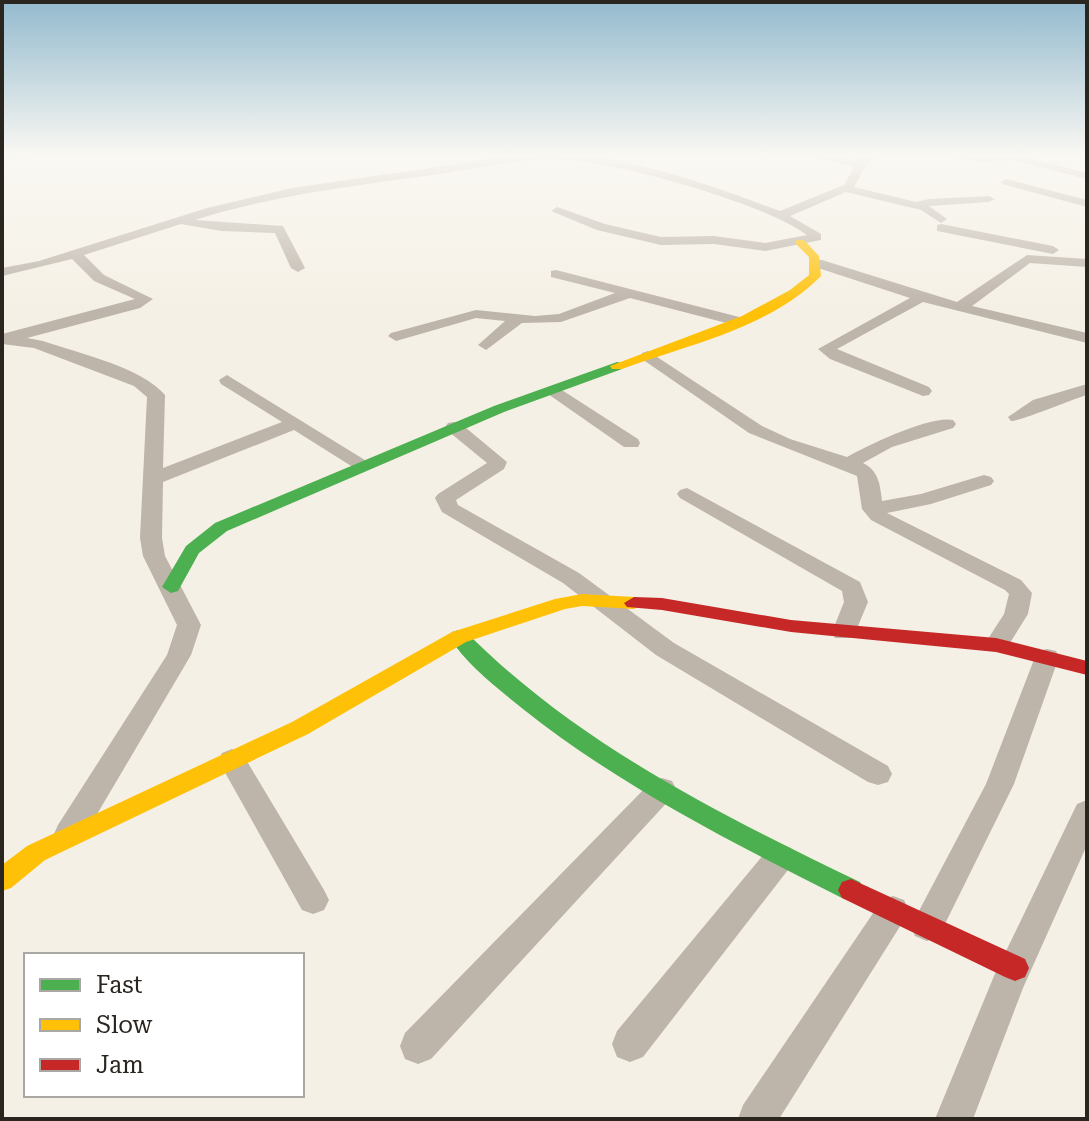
<svg xmlns="http://www.w3.org/2000/svg" width="1089" height="1121" font-family="'Roboto Serif',serif">
<rect width="100%" height="100%" fill="#f5f0e5"/>
<g fill="none" stroke-linecap="round" stroke-linejoin="round">
<g fill="#bdb4aa" fill-rule="evenodd">
<path d="M 526,154 C 611,148 701,182 780,211 L 844,185 L 854,167 L 805,154 L 822,154 L 858,161 L 867,154 L 878,154 L 866,165 L 854,187 L 916,202 L 929,199 L 989,196 L 995,199 L 989,202 L 929,206 L 947,219 L 941,223 L 921,210 L 846,192 L 790,216 L 821,234 L 821,240 L 765,251 L 714,244 L 661,245 L 597,230 L 551,211 L 557,207 L 605,224 L 661,237 L 714,236 L 765,243 L 807,235 C 763,202 603,157 547,159 C 510,160 470,170 433,175 C 353,186 273,195 195,220 L 283,226 L 305,268 L 298,272 L 291,268 L 275,233 L 221,231 L 181,224 L 84,255 L 104,275 L 153,299 L 140,308 L 27,338 L 43,341 C 77,353 142,367 165,395 L 163,468 L 282,422 L 221,384 L 219,380 L 227,375 L 373,465 L 363,471 L 356,469 L 294,430 L 163,482 L 162,538 L 165,556 L 201,625 L 191,655 L 80,843 L 69,846 L 58,843 L 54,834 L 58,825 L 167,655 L 177,625 L 143,556 L 140,538 L 147,397 L 134,386 L 34,348 L 2,344 L 2,334 L 135,299 L 94,281 L 72,259 L 2,276 L 2,268 L 39,261 L 207,208 L 292,188 Z"/>
<path d="M 944,154 L 1012,154 L 1087,173 L 1087,179 L 1012,160 L 982,162 Z"/>
<path d="M 1006,179 L 1087,200 L 1087,207 L 1002,184 L 1001,182 Z"/>
<path d="M 941,224 L 1053,246 L 1059,250 L 1053,254 L 937,231 L 937,225 Z"/>
<path d="M 1027,255 L 1087,259 L 1087,267 L 1030,263 L 972,306 L 1087,333 L 1087,343 L 923,302 L 837,349 L 929,387 L 932,391 L 929,395 L 923,396 L 830,359 L 818,349 L 910,298 L 812,266 L 812,260 L 822,260 L 957,302 Z"/>
<path d="M 556,270 L 743,318 L 746,321 L 738,326 L 630,298 L 561,322 L 522,323 L 486,350 L 478,345 L 505,321 L 476,318 L 396,341 L 388,336 L 391,333 L 476,310 L 535,316 L 559,314 L 615,293 L 551,277 L 551,271 Z"/>
<path d="M 648,351 L 762,426 L 790,439 L 847,457 C 868,445 931,415 953,420 L 956,424 L 953,428 L 892,447 L 863,463 C 879,471 880,485 882,501 L 921,494 L 984,475 L 991,477 L 994,481 L 991,485 L 931,504 L 887,513 L 1021,580 L 1032,593 L 1028,614 L 1005,651 L 987,651 L 984,645 L 1004,614 L 1009,594 L 1005,590 L 871,520 L 862,509 L 857,476 L 749,433 L 642,359 L 642,353 Z"/>
<path d="M 1087,384 L 1087,395 C 1073,399 1018,422 1011,421 L 1008,417 L 1033,400 Z"/>
<path d="M 554,385 L 638,439 L 640,443 L 638,447 L 624,447 L 548,394 L 545,390 Z"/>
<path d="M 454,422 L 460,423 L 507,462 L 504,469 L 456,500 L 458,505 L 579,573 L 674,643 L 888,766 L 892,774 L 888,782 L 878,785 L 868,782 L 656,655 L 563,583 L 442,512 L 435,498 L 438,494 L 487,463 L 448,431 L 445,427 L 448,423 Z"/>
<path d="M 687,488 L 860,582 L 868,602 L 853,638 L 835,638 L 832,632 L 844,602 L 842,591 L 680,498 L 677,494 L 680,490 Z"/>
<path d="M 1047,649 L 1056,651 L 1059,657 L 1014,784 L 939,936 L 927,941 L 915,936 L 911,926 L 986,784 L 1035,657 L 1038,651 Z"/>
<path d="M 232,749 L 242,753 L 324,890 L 329,900 L 324,910 L 313,914 L 302,910 L 218,760 L 222,753 Z"/>
<path d="M 662,778 L 672,781 L 676,789 L 672,797 L 431,1059 L 418,1064 L 405,1059 L 400,1046 L 405,1033 L 652,781 Z"/>
<path d="M 1087,800 L 1087,845 L 1023,988 L 973,1119 L 935,1119 L 994,976 L 1077,804 Z"/>
<path d="M 780,844 L 791,848 L 795,857 L 791,866 L 643,1057 L 630,1062 L 617,1057 L 612,1044 L 617,1031 L 769,848 Z"/>
<path d="M 893,896 L 904,900 L 909,910 L 904,920 L 779,1119 L 738,1119 L 743,1105 L 882,900 Z"/>
</g>
<g fill="#4caf50" fill-rule="evenodd">
<path d="M 2,154 L 44,154 L 2,160 Z"/>
<path d="M 617,362 L 622,363 L 622,369 L 504,412 L 227,531 L 199,553 L 178,591 L 171,593 L 162,587 L 186,546 L 215,523 L 494,406 Z"/>
<path d="M 459,630 L 466,632 C 578,744 719,814 860,882 L 864,890 L 860,898 L 851,901 L 842,898 C 731,842 620,786 523,709 C 497,688 467,665 449,637 L 452,632 Z"/>
</g>
<g fill="#ffc107" fill-rule="evenodd">
<path d="M 796,240 L 804,240 L 819,256 L 821,276 C 770,328 687,345 622,369 L 612,369 L 610,366 L 742,316 L 790,290 L 809,275 L 809,257 L 796,244 Z"/>
<path d="M 582,594 L 634,597 L 644,603 L 634,609 L 582,606 L 565,609 L 466,642 L 308,734 L 45,860 L 11,888 L 2,891 L 2,865 L 27,846 L 292,722 L 452,632 L 555,599 Z"/>
</g>
<g fill="#c62828" fill-rule="evenodd">
<path d="M 634,597 L 662,598 L 791,620 L 996,638 L 1087,661 L 1087,675 L 996,652 L 791,632 L 662,610 L 627,607 L 624,603 Z"/>
<path d="M 851,879 L 1025,959 L 1029,968 L 1025,977 L 1015,981 L 1005,977 L 842,898 L 838,890 L 842,882 Z"/>
</g>
</g>
<linearGradient id="sky" x2="0" y2="1"><stop stop-color="#93bace"/><stop offset="0.5" stop-color="#faf8f3"/><stop offset="1" stop-color="#faf8f3" stop-opacity="0"/></linearGradient>
<rect width="1089" height="311" fill="url(#sky)"/>
<rect width="1089" height="1121" fill="none" stroke="#2a261f" stroke-width="8"/>
<rect x="24" y="953" width="280" height="144" fill="#ffffff" stroke="#aaa8a5" stroke-width="2"/>
<rect x="40" y="979" width="40" height="12" fill="#4caf50" stroke="#aaa8a5" stroke-width="2"/>
<text x="96" y="993" font-size="24" fill="#2a261f">Fast</text>
<rect x="40" y="1019" width="40" height="12" fill="#ffc107" stroke="#aaa8a5" stroke-width="2"/>
<text x="96" y="1033" font-size="24" fill="#2a261f">Slow</text>
<rect x="40" y="1059" width="40" height="12" fill="#c62828" stroke="#aaa8a5" stroke-width="2"/>
<text x="96" y="1073" font-size="24" fill="#2a261f">Jam</text>
</svg>
